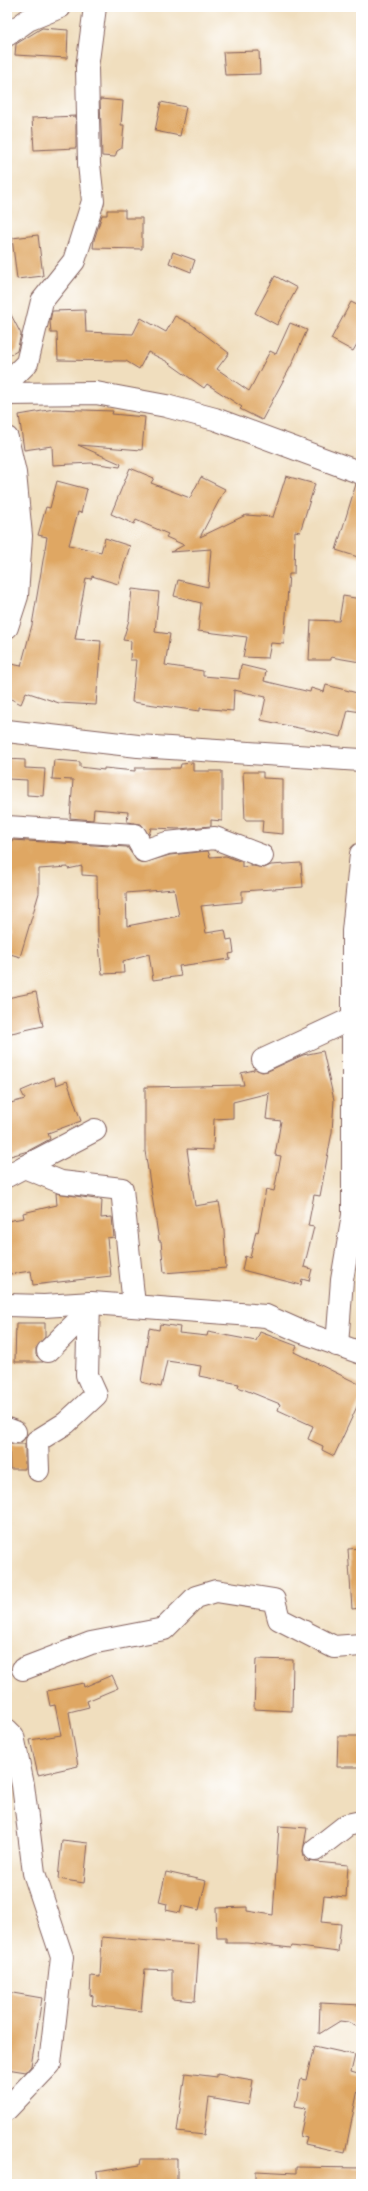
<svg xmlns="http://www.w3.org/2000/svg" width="368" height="2191" font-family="Pangolin,sans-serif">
<rect width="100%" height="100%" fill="#fff"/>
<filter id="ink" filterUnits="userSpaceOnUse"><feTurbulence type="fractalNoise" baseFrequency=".025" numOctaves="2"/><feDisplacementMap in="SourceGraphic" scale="8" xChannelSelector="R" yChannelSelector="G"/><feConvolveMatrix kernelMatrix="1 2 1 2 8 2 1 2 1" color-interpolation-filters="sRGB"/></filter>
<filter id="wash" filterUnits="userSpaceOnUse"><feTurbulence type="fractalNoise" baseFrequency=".012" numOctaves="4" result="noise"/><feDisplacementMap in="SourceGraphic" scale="16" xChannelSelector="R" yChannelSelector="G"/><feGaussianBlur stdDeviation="0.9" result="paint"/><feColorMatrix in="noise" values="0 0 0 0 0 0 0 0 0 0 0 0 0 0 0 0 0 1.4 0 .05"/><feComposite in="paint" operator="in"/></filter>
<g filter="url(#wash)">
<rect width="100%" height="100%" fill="#f0debe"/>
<g id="blocks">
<g fill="#dfa763" fill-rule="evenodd">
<path d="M 42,28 L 68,30 L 67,58 L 15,55 L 16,44 Z"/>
<path d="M 259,51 L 260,74 L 225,75 L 223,52 Z"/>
<path d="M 100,99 L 123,101 L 121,125 L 124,125 L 122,148 L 117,151 L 115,157 L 102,156 Z"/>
<path d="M 161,102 L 186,107 L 180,136 L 155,131 Z"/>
<path d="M 76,116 L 76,148 L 34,150 L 32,118 Z"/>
<path d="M 107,210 L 125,210 L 125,218 L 142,218 L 142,249 L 93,248 L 94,240 L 102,215 L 107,215 Z"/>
<path d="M 38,235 L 43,276 L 17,279 L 12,238 Z"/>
<path d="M 173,252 L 195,260 L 191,272 L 169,263 Z"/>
<path d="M 275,276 L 297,288 L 277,325 L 255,313 Z"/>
<path d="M 351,302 L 361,307 L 361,337 L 353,351 L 331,339 Z"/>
<path d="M 7,307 L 21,334 L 17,351 L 7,357 Z"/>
<path d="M 85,310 L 86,332 L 133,334 L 141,318 L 166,332 L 175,316 L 191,324 L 229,353 L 217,369 L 249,391 L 270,351 L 276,354 L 290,323 L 307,330 L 291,366 L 262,420 L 240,409 L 242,407 L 207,384 L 204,388 L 166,361 L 148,352 L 139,369 L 126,361 L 58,360 L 57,333 L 51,333 L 50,321 L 52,311 Z"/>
<path d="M 54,409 L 113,411 L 112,414 L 145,417 L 142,450 L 78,445 L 121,464 L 120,467 L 91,463 L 53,465 L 52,446 L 24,450 L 19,415 Z"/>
<path d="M 130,468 L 154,478 L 151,483 L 190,498 L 201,477 L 225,489 L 200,537 L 246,515 L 273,517 L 286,476 L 315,484 L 300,532 L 295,531 L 294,574 L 289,574 L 284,644 L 271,643 L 268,658 L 243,657 L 247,637 L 198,631 L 201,603 L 174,596 L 178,580 L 208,587 L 211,549 L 171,552 L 184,545 L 166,537 L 168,534 L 136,520 L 134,524 L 111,514 Z"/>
<path d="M 57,481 L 87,489 L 81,513 L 78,512 L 69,545 L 101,552 L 105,538 L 130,546 L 118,584 L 92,576 L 91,579 L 86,578 L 75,639 L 101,641 L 96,705 L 59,703 L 26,692 L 21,704 L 7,697 L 7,663 L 21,666 L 32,625 L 47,537 L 38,535 L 46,507 L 50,508 Z"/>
<path d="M 356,484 L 361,485 L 361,558 L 336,550 Z"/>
<path d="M 132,589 L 159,592 L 155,632 L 170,634 L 165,665 L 203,671 L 203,676 L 239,679 L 241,665 L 266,671 L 264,681 L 310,692 L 311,688 L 324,692 L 326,685 L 361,694 L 361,712 L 348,710 L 341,737 L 261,720 L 266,697 L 234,690 L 233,711 L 200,708 L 200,711 L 132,702 L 136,660 L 130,660 L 131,641 L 123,640 L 129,620 Z"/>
<path d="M 343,596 L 361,599 L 360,662 L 331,657 L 331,660 L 309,660 L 311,620 L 339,621 Z"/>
<path d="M 7,759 L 25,760 L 25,768 L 45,769 L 43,796 L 27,795 L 27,780 L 7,779 Z"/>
<path d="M 54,760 L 80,762 L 80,767 L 104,770 L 104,768 L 135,771 L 135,768 L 180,768 L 181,764 L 193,763 L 193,771 L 222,771 L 222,821 L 211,820 L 211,826 L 179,829 L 151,828 L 149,835 L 141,824 L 127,822 L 128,812 L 94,809 L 93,820 L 70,818 L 73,780 L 52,779 Z"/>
<path d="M 243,772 L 263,772 L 263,778 L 283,779 L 283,834 L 262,832 L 263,820 L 245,820 Z"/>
<path d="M 11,840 L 127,847 L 137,861 L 143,863 L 170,855 L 208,851 L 210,857 L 226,856 L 242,862 L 242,867 L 253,866 L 264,868 L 271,865 L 301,863 L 303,887 L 242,891 L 242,902 L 201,906 L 206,933 L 225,930 L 227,940 L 232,939 L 234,953 L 229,954 L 230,959 L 179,966 L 181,976 L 153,980 L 149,954 L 123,961 L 124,973 L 102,974 L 98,935 L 97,876 L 82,875 L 82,866 L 68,869 L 68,867 L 39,869 L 39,893 L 20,957 L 7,953 L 7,863 L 11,863 ZM 174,889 L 179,916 L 127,926 L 126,893 Z"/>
<path d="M 36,992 L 43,1026 L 7,1034 L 7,998 Z"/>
<path d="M 323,1051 L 334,1100 L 332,1132 L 320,1196 L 314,1195 L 308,1226 L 314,1227 L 304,1267 L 312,1269 L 309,1281 L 302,1279 L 301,1285 L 242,1270 L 245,1256 L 250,1258 L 256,1231 L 258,1232 L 266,1189 L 274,1191 L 281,1156 L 275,1155 L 281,1121 L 266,1119 L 269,1093 L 233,1102 L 233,1118 L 214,1119 L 213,1150 L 187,1149 L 195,1206 L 219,1202 L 224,1230 L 226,1268 L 164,1273 L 161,1241 L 159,1241 L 145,1151 L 145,1087 L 244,1085 L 241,1073 L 254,1070 L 254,1068 L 262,1072 L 268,1071 L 303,1055 Z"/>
<path d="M 54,1077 L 56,1085 L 67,1081 L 81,1121 L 48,1133 L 50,1139 L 28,1151 L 7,1157 L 7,1104 L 25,1099 L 21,1091 Z"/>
<path d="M 56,1193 L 102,1200 L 101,1218 L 112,1217 L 114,1237 L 107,1238 L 111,1276 L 33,1285 L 31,1271 L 10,1274 L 10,1272 L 7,1272 L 7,1221 L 24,1218 L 23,1213 L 57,1205 Z"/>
<path d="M 16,1323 L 45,1323 L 45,1337 L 36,1348 L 36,1355 L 43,1362 L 15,1362 Z"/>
<path d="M 160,1324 L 180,1327 L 179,1333 L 207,1336 L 208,1332 L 256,1341 L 260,1332 L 297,1346 L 294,1352 L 361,1385 L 361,1398 L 334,1456 L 322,1450 L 323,1446 L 308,1439 L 313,1426 L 278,1410 L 280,1404 L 238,1387 L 239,1384 L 199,1376 L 201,1366 L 167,1361 L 161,1387 L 141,1382 L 149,1328 L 159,1330 Z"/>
<path d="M 9,1444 L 25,1444 L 25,1469 L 10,1469 Z"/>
<path d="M 361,1548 L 361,1608 L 352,1609 L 348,1549 Z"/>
<path d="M 256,1659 L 293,1660 L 292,1711 L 254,1709 Z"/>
<path d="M 112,1675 L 118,1688 L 87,1701 L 89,1707 L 69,1712 L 78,1766 L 38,1775 L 30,1740 L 61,1735 L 55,1705 L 50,1706 L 47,1691 L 83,1683 L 84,1687 Z"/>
<path d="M 338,1736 L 361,1736 L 361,1767 L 337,1767 Z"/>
<path d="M 279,1826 L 307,1828 L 303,1851 L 305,1861 L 348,1865 L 346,1897 L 324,1895 L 321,1922 L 341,1924 L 338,1952 L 292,1946 L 291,1948 L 248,1943 L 226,1943 L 226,1938 L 217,1938 L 216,1908 L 247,1907 L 247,1911 L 273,1915 Z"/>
<path d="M 62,1840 L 88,1843 L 84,1883 L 58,1879 Z"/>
<path d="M 166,1872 L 206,1881 L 199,1910 L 182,1906 L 180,1913 L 166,1910 L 167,1904 L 159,1902 Z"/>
<path d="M 102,1937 L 199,1945 L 195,2001 L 172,1999 L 172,1970 L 145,1969 L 141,2011 L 92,2005 L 93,1996 L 90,1995 L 91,1976 L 100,1977 Z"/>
<path d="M 7,1992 L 42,1998 L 31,2066 L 26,2072 L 7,2069 Z"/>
<path d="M 320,2003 L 361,2005 L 361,2029 L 348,2022 L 340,2021 L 319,2034 Z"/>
<path d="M 314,2046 L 355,2055 L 351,2072 L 361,2075 L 345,2153 L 305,2144 L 307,2138 L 300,2136 L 306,2108 L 295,2106 L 301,2079 L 306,2080 Z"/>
<path d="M 185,2073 L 217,2077 L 217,2074 L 253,2080 L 249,2105 L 209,2098 L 204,2135 L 177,2132 Z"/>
<path d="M 141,2159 L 177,2159 L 177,2184 L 98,2184 L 97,2172 L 140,2165 Z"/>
<path d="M 296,2167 L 361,2168 L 361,2184 L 256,2184 L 256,2171 L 296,2173 Z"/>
</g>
</g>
</g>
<g filter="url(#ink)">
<use href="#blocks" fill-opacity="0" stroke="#84625e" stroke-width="1"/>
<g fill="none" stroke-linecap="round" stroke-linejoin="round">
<g stroke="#84625e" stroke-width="24">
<g id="minor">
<path d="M 7,35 L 28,20 L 60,7"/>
<path d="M 7,383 L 27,363 L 42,301 L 74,261 L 93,201 L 89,164 L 87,68 L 95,7"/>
<path d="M 7,394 L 96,393 L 166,406 L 215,419 L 361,473"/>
<path d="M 7,438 L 15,473 L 21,536 L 17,596 L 7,627"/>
<path d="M 7,731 L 138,746 L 361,760"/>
<path d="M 7,827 L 135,835 L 144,851 L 167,843 L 215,838 L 262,856"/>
<path d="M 263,1060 L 353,1018"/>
<path d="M 24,1167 L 95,1130"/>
<path d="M 7,1176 L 24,1167 L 61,1182 L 122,1189 L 134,1305"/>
<path d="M 7,1305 L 44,1306 L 92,1303 L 266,1316 L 302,1332 L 361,1353"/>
<path d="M 337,1345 L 342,1280 L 353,1215 L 353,931 L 361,854"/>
<path d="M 48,1351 L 89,1310"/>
<path d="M 7,1429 L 15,1432"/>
<path d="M 38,1470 L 37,1441 L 66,1423 L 96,1395 L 87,1375 L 89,1303"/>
<path d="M 23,1669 L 91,1643 L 164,1629 L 196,1597 L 216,1591 L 274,1600 L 279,1619 L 334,1647 L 361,1645"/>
<path d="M 7,1730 L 13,1736 L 23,1785 L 34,1873 L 62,1957 L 50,2064 L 7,2109"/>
<path d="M 315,1850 L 347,1825 L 361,1822"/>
</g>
</g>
<use href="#minor" stroke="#fff" stroke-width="22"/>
</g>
</g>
<rect width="368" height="2191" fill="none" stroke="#fff" stroke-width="24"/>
</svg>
